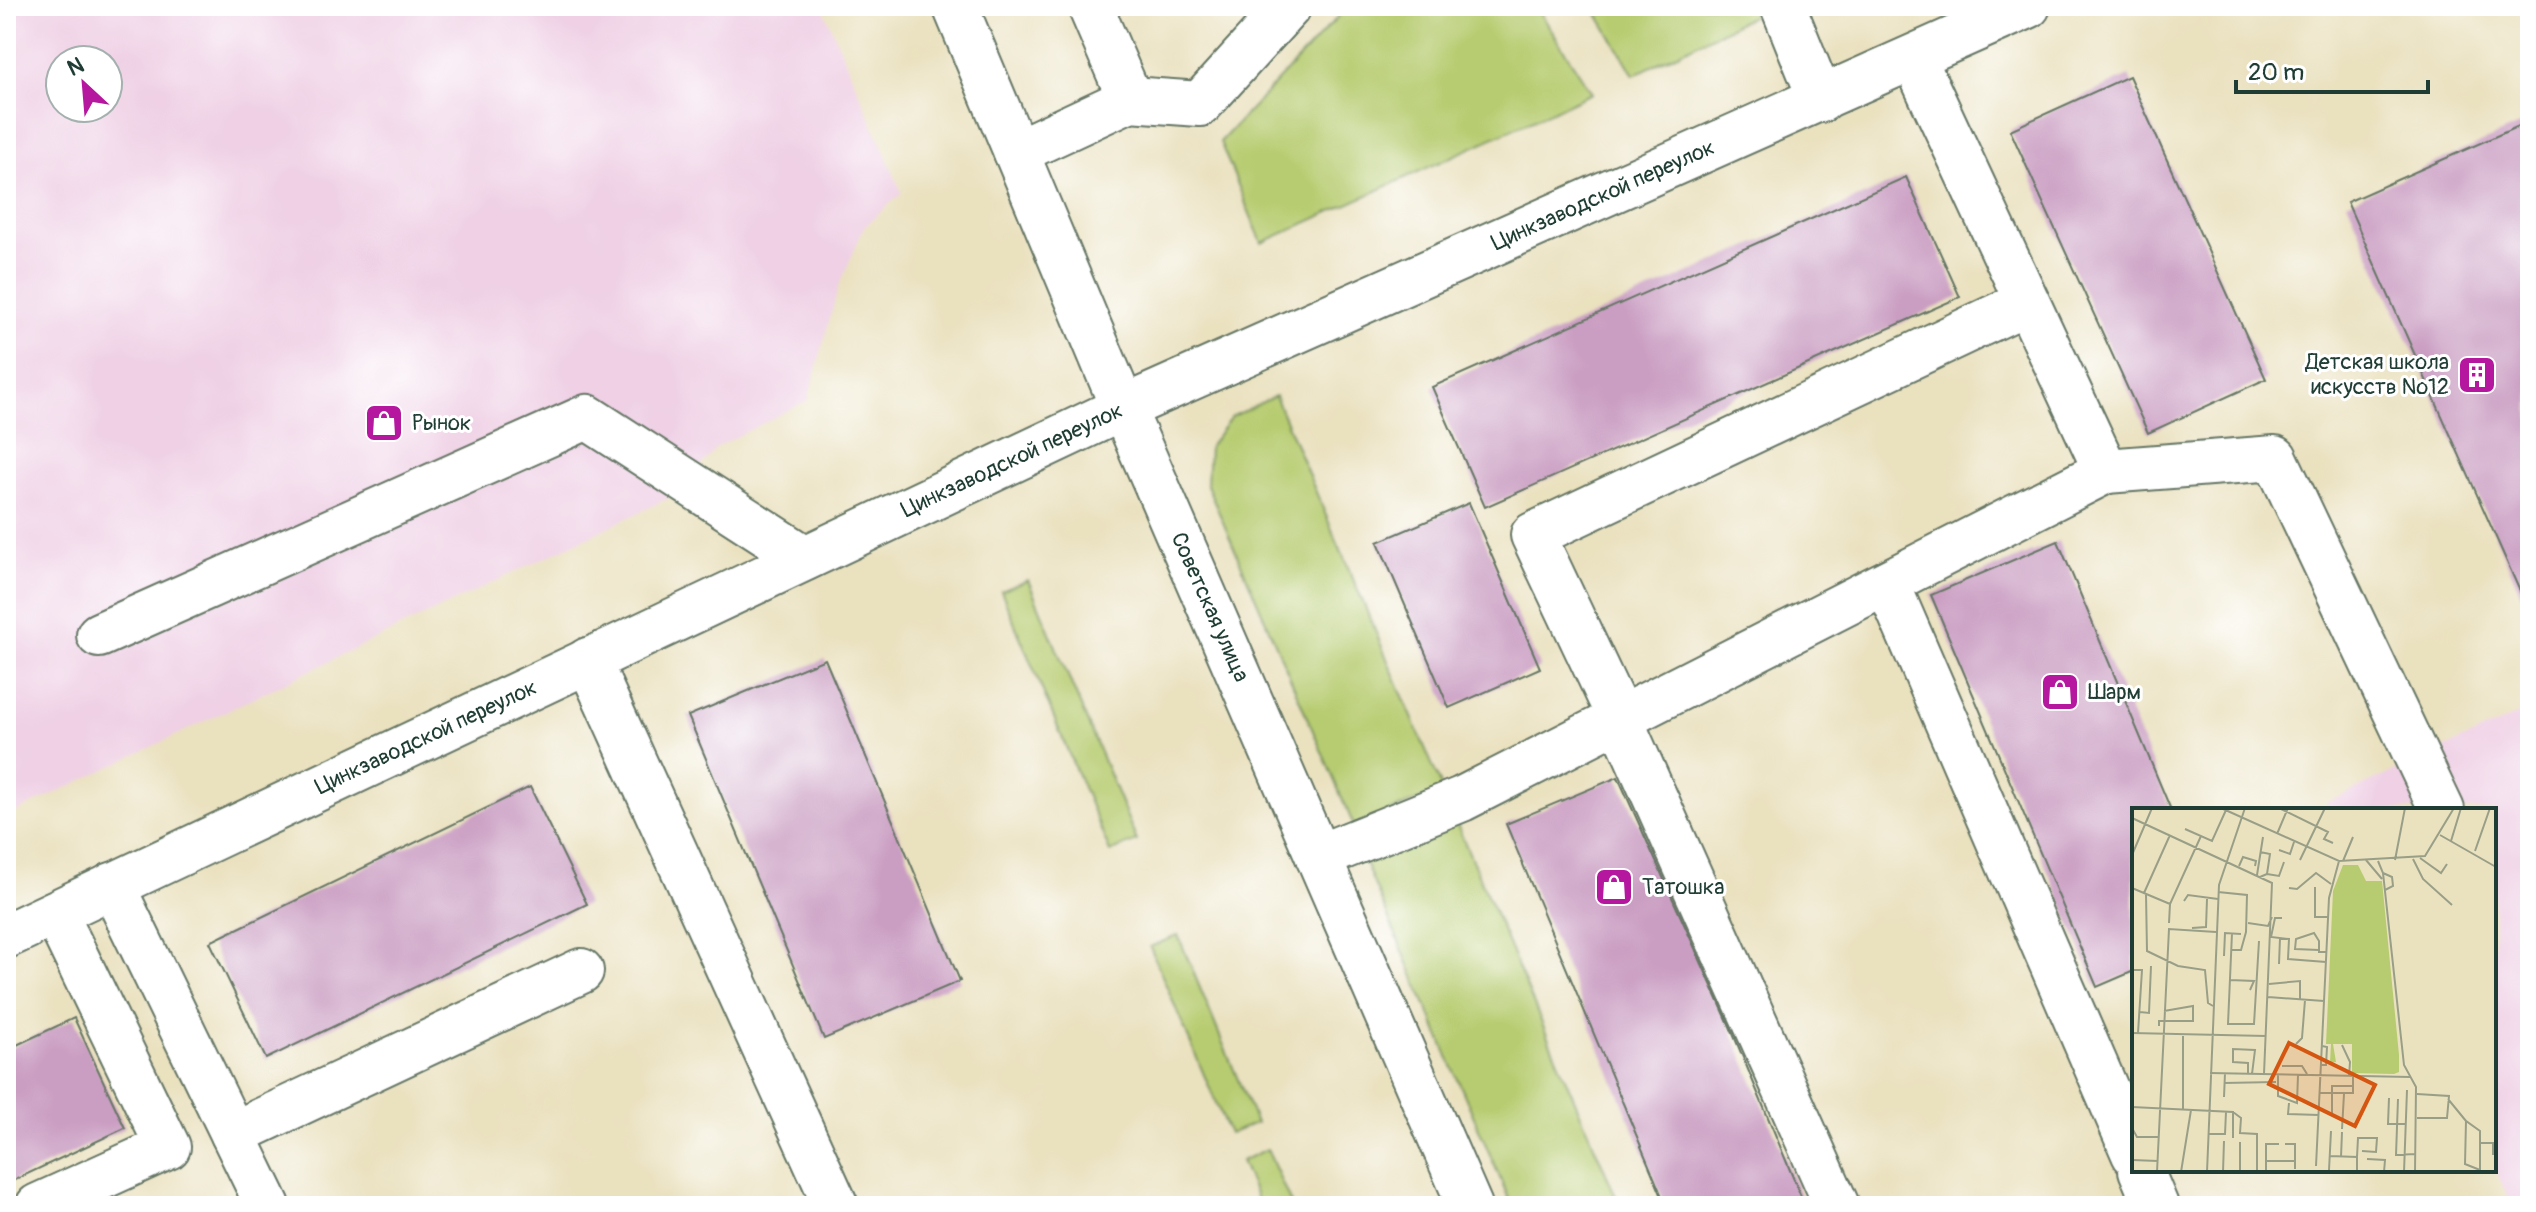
<svg xmlns="http://www.w3.org/2000/svg" width="2536" height="1212" font-family="Pangolin,sans-serif">
<rect width="100%" height="100%" fill="#fff"/>
<filter id="ink" filterUnits="userSpaceOnUse"><feTurbulence type="fractalNoise" baseFrequency=".0125" numOctaves="2"/><feDisplacementMap in="SourceGraphic" scale="16" xChannelSelector="R" yChannelSelector="G"/><feConvolveMatrix kernelMatrix="1 2 1 2 8 2 1 2 1" color-interpolation-filters="sRGB"/></filter>
<filter id="wash" filterUnits="userSpaceOnUse"><feTurbulence type="fractalNoise" baseFrequency=".006" numOctaves="4" result="noise"/><feDisplacementMap in="SourceGraphic" scale="32" xChannelSelector="R" yChannelSelector="G"/><feGaussianBlur stdDeviation="1.8" result="paint"/><feColorMatrix in="noise" values="0 0 0 0 0 0 0 0 0 0 0 0 0 0 0 0 0 1.4 0 .05"/><feComposite in="paint" operator="in"/></filter>
<g filter="url(#wash)">
<rect width="100%" height="100%" fill="#eae1bf"/>
<g fill="#efd0e5" fill-rule="evenodd">
<path d="M 6,6 L 822,6 L 902,193 L 864,227 L 838,288 L 808,400 L 717,447 L 677,494 L 6,817 ZM 60,60 L 108,60 L 108,108 L 60,108 Z"/>
<path d="M 2530,709 L 2530,1206 L 2512,1206 L 2494,1166 L 2494,810 L 2329,810 L 2326,803 Z"/>
</g>
<g fill="#b7cc71" stroke="#6b8452" stroke-width="2">
<path d="M 1348,6 L 1413,6 L 1420,11 L 1425,6 L 1536,6 L 1592,93 L 1262,243 L 1220,142 Z"/>
<path d="M 1593,6 L 1751,6 L 1754,15 L 1634,75 Z"/>
<path d="M 1275,396 L 1443,790 L 1354,826 L 1207,485 L 1209,447 L 1231,417 Z"/>
<path d="M 1028,580 L 1137,841 L 1110,852 L 1001,591 Z"/>
<path d="M 1455,820 L 1620,1206 L 1512,1206 L 1363,858 Z"/>
<path d="M 1178,935 L 1256,1123 L 1229,1134 L 1150,947 Z"/>
<path d="M 1267,1149 L 1292,1206 L 1260,1206 L 1241,1161 Z"/>
</g>
<g id="blocks">
<g fill="#ca9ec2">
<path d="M 2129,76 L 2266,379 L 2148,433 L 2010,130 Z"/>
<path d="M 2530,121 L 2530,614 L 2347,202 Z"/>
<path d="M 1906,177 L 1960,297 L 1485,507 L 1432,387 Z"/>
<path d="M 1469,503 L 1540,668 L 1449,708 L 1378,542 Z"/>
<path d="M 2058,541 L 2171,810 L 2134,810 L 2134,971 L 2097,987 L 1931,595 Z"/>
<path d="M 825,659 L 960,981 L 824,1039 L 688,716 Z"/>
<path d="M 1618,777 L 1729,1024 L 1805,1206 L 1666,1206 L 1506,824 Z"/>
<path d="M 530,787 L 587,904 L 266,1059 L 210,942 Z"/>
<path d="M 74,1018 L 125,1128 L 6,1184 L 6,1050 Z"/>
</g>
</g>
</g>
<g filter="url(#ink)">
<use href="#blocks" fill-opacity="0" stroke="#667665" stroke-width="2"/>
<g fill="none" stroke-linecap="round" stroke-linejoin="round">
<g stroke="#667665" stroke-width="48">
<g id="minor">
<path d="M 955,6 L 1123,408 L 1470,1206"/>
<path d="M 1783,6 L 1821,100"/>
<path d="M 1130,99 L 1200,104 L 1289,6"/>
<path d="M 1016,152 L 1130,99 L 1090,6"/>
<path d="M 2106,471 L 2275,458 L 2442,810"/>
<path d="M 1887,583 L 2134,1154"/>
<path d="M 99,635 L 587,417 L 805,558"/>
<path d="M 588,660 L 836,1206"/>
<path d="M 1318,857 L 1462,799 L 2106,471 L 1914,59"/>
<path d="M 112,885 L 268,1206"/>
<path d="M 6,936 L 1123,408 L 2028,6"/>
<path d="M 233,1134 L 581,971"/>
<path d="M 2141,1170 L 2156,1206"/>
<path d="M 38,1206 L 168,1147 L 55,913"/>
<path d="M 1837,1206 L 1620,719 L 1533,535 L 2027,302"/>
</g>
</g>
<use href="#minor" stroke="#fff" stroke-width="44"/>
</g>
</g>
<defs>
<g id="building-square" transform="scale(2)"><rect x="-9" y="-9" width="18" height="18" rx="4" fill="#b5179e" stroke="#fff"/><path d="M-4-6H4V6H1V3H-1V6H-4ZM-2.5-4.3h1.7v1.8h-1.7ZM.8-4.3h1.7v1.8H.8ZM-2.5-1h1.7V.8h-1.7ZM.8-1h1.7V.8H.8Z" fill="#fff"/></g>
<g id="shop-square" transform="scale(2)"><rect x="-9" y="-9" width="18" height="18" rx="4" fill="#b5179e" stroke="#fff"/><path d="M-5-2.5h2.3a2.7 3.5 0 0 1 5.4 0H5L5.5 6h-11ZM-1.5-2.5h3a1.5 2.3 0 0 0-3 0Z" fill="#fff"/></g>
</defs>
<g fill-rule="evenodd">
<use href="#building-square" x="2477" y="375"/>
<use href="#shop-square" x="384" y="423"/>
<use href="#shop-square" x="2060" y="692"/>
<use href="#shop-square" x="1614" y="887"/>
</g>
<g text-anchor="middle" dominant-baseline="central" stroke-width="6" stroke-linejoin="round" paint-order="stroke">
<g font-size="22" fill="#1f3d34" stroke="#fff">
<text transform="translate(1603 195) rotate(-24)">Цинкзаводской переулок</text>
<text transform="translate(1012 460) rotate(-25)">Цинкзаводской переулок</text>
<text transform="translate(1210 607) rotate(66)">Советская улица</text>
<text transform="translate(426 737) rotate(-25)">Цинкзаводской переулок</text>
</g>
<g font-size="22" fill="#1f3d34" stroke="#fff" text-anchor="start">
<text x="2449" y="362" text-anchor="end">Детская школа<tspan x="2449" dy="25">искусств №12</tspan></text>
<text x="412" y="423">Рынок</text>
<text x="2088" y="692">Шарм</text>
<text x="1642" y="887">Татошка</text>
</g>
</g>
<g transform="translate(2132 808)">
<rect width="364" height="364" fill="#eae1bf"/>
<path d="M 211,57 L 226,57 L 234,73 L 250,73 L 267,247 L 267,264 L 262,266 L 220,265 L 220,236 L 201,236 L 204,254 L 198,255 L 199,236 L 194,236 L 201,83 Z" fill="#b7cc71"/>
<path fill="none" stroke="#999f87" stroke-width="2" d="M 89,0 L 207,53 L 293,48 L 322,0M 147,0 L 196,24 L 192,31 L 201,35M 0,10 L 140,75 L 132,266M 53,21 L 80,33 L 94,2M 145,26 L 156,0M 308,27 L 364,59M 319,33 L 329,0M 147,42 L 158,46 L 162,34M 343,43 L 358,0M 0,47 L 20,0M 288,50 L 309,65 L 315,56M 281,51 L 291,71 L 320,97M 168,52 L 193,0M 234,52 L 250,71M 263,52 L 273,0M 211,53 L 221,29M 246,53 L 251,65 L 272,257 L 284,279 L 283,364M 107,58 L 111,49 L 124,53 L 123,58M 251,65 L 260,69 L 261,78 L 253,82M 135,66 L 147,68 L 152,54M 125,67 L 131,29M 128,69 L 135,66 L 138,46 L 128,44M 183,79 L 183,109 L 197,109M 0,80 L 38,96M 157,80 L 165,81 L 184,65 L 199,76M 86,84 L 115,87 L 114,124 L 109,142 L 99,142M 12,85 L 38,27M 14,86 L 15,143 L 46,158 L 73,162 L 76,195 L 81,198M 52,93 L 56,87 L 86,91M 150,110 L 143,110 L 139,129 L 157,131 L 156,151 L 194,154M 37,115 L 38,96 L 69,28M 116,115 L 136,118 L 140,109M 60,120 L 74,119 L 75,91M 100,125 L 96,216 L 122,216 L 127,133M 187,142 L 163,141 L 164,131 L 182,125 L 187,133 L 187,144 L 195,144M 92,148 L 93,125 L 109,126M 147,156 L 148,130M 0,162 L 10,162 L 6,225M 98,172 L 122,173 L 118,182M 137,176 L 168,173 L 168,191M 136,189 L 192,193M 8,204 L 17,205 L 19,158M 27,218 L 27,213 L 61,213 L 61,198 L 32,203M 0,225 L 134,228M 51,226 L 51,301M 0,235 L 0,260M 164,236 L 170,230 L 173,192M 210,237 L 218,254 L 217,268M 189,257 L 194,257 L 195,239 L 190,238M 150,258 L 170,258 L 175,266M 78,265 L 278,269M 116,266 L 116,255 L 101,254 L 101,241 L 123,242 L 120,266M 146,266 L 146,288 L 165,295 L 166,267M 92,275 L 144,274M 188,285 L 221,285 L 221,269M 92,289 L 93,265M 257,290 L 256,316 L 274,316M 266,291 L 264,347 L 283,346M 316,291 L 334,313M 157,295 L 156,306 L 187,307M 0,299 L 101,304 L 101,330M 101,304 L 109,310 L 108,325 L 125,326 L 125,364M 200,307 L 200,278 L 221,278M 285,310 L 315,310 L 317,288 L 285,286M 0,320 L 5,329 L 26,329M 210,321 L 212,286M 76,326 L 93,326 L 94,304M 348,335 L 361,335 L 361,347M 153,336 L 163,336 L 163,361M 198,348 L 225,349 L 225,364M 209,349 L 210,324M 225,349 L 226,330 L 245,330 L 244,344 L 230,343M 235,351 L 253,352 L 252,364M 0,352 L 26,353M 134,353 L 163,353M 184,358 L 197,90 L 207,53M 197,362 L 199,323M 348,362 L 333,356 L 334,313 L 348,323 L 348,364M 75,363 L 104,364M 25,364 L 37,121 L 84,124M 49,364 L 59,302M 75,364 L 87,77 L 113,0M 91,364 L 92,333M 108,364 L 108,334M 134,364 L 134,336 L 147,336M 272,364 L 275,282"/>
<path fill="#d45610" fill-opacity="0.15" stroke="#d45610" stroke-width="4" d="M 157,235 L 243,277 L 223,318 L 137,276 Z"/>
<rect width="364" height="364" fill="none" stroke="#1f3d34" stroke-width="4"/>
</g>
<rect width="2536" height="1212" fill="none" stroke="#fff" stroke-width="32"/>
<g transform="translate(84 84) rotate(334)"><circle r="38" fill="#ffffff" stroke="#a5b1ae" stroke-width="2"/>
<path d="M0-6L14 30L0 20L-14 30Z" fill="#b5179e"/>
<text y="-12" font-size="22" font-weight="bold" text-anchor="middle" fill="#1f3d34">N</text>
</g>
<path d="M2236 80v12h192v-12" fill="none" stroke="#1f3d34" stroke-width="4"/>
<text x="2248" y="80" font-size="24" fill="#1f3d34" stroke="#ffffff" stroke-width="6" paint-order="stroke">20 m</text>
</svg>
